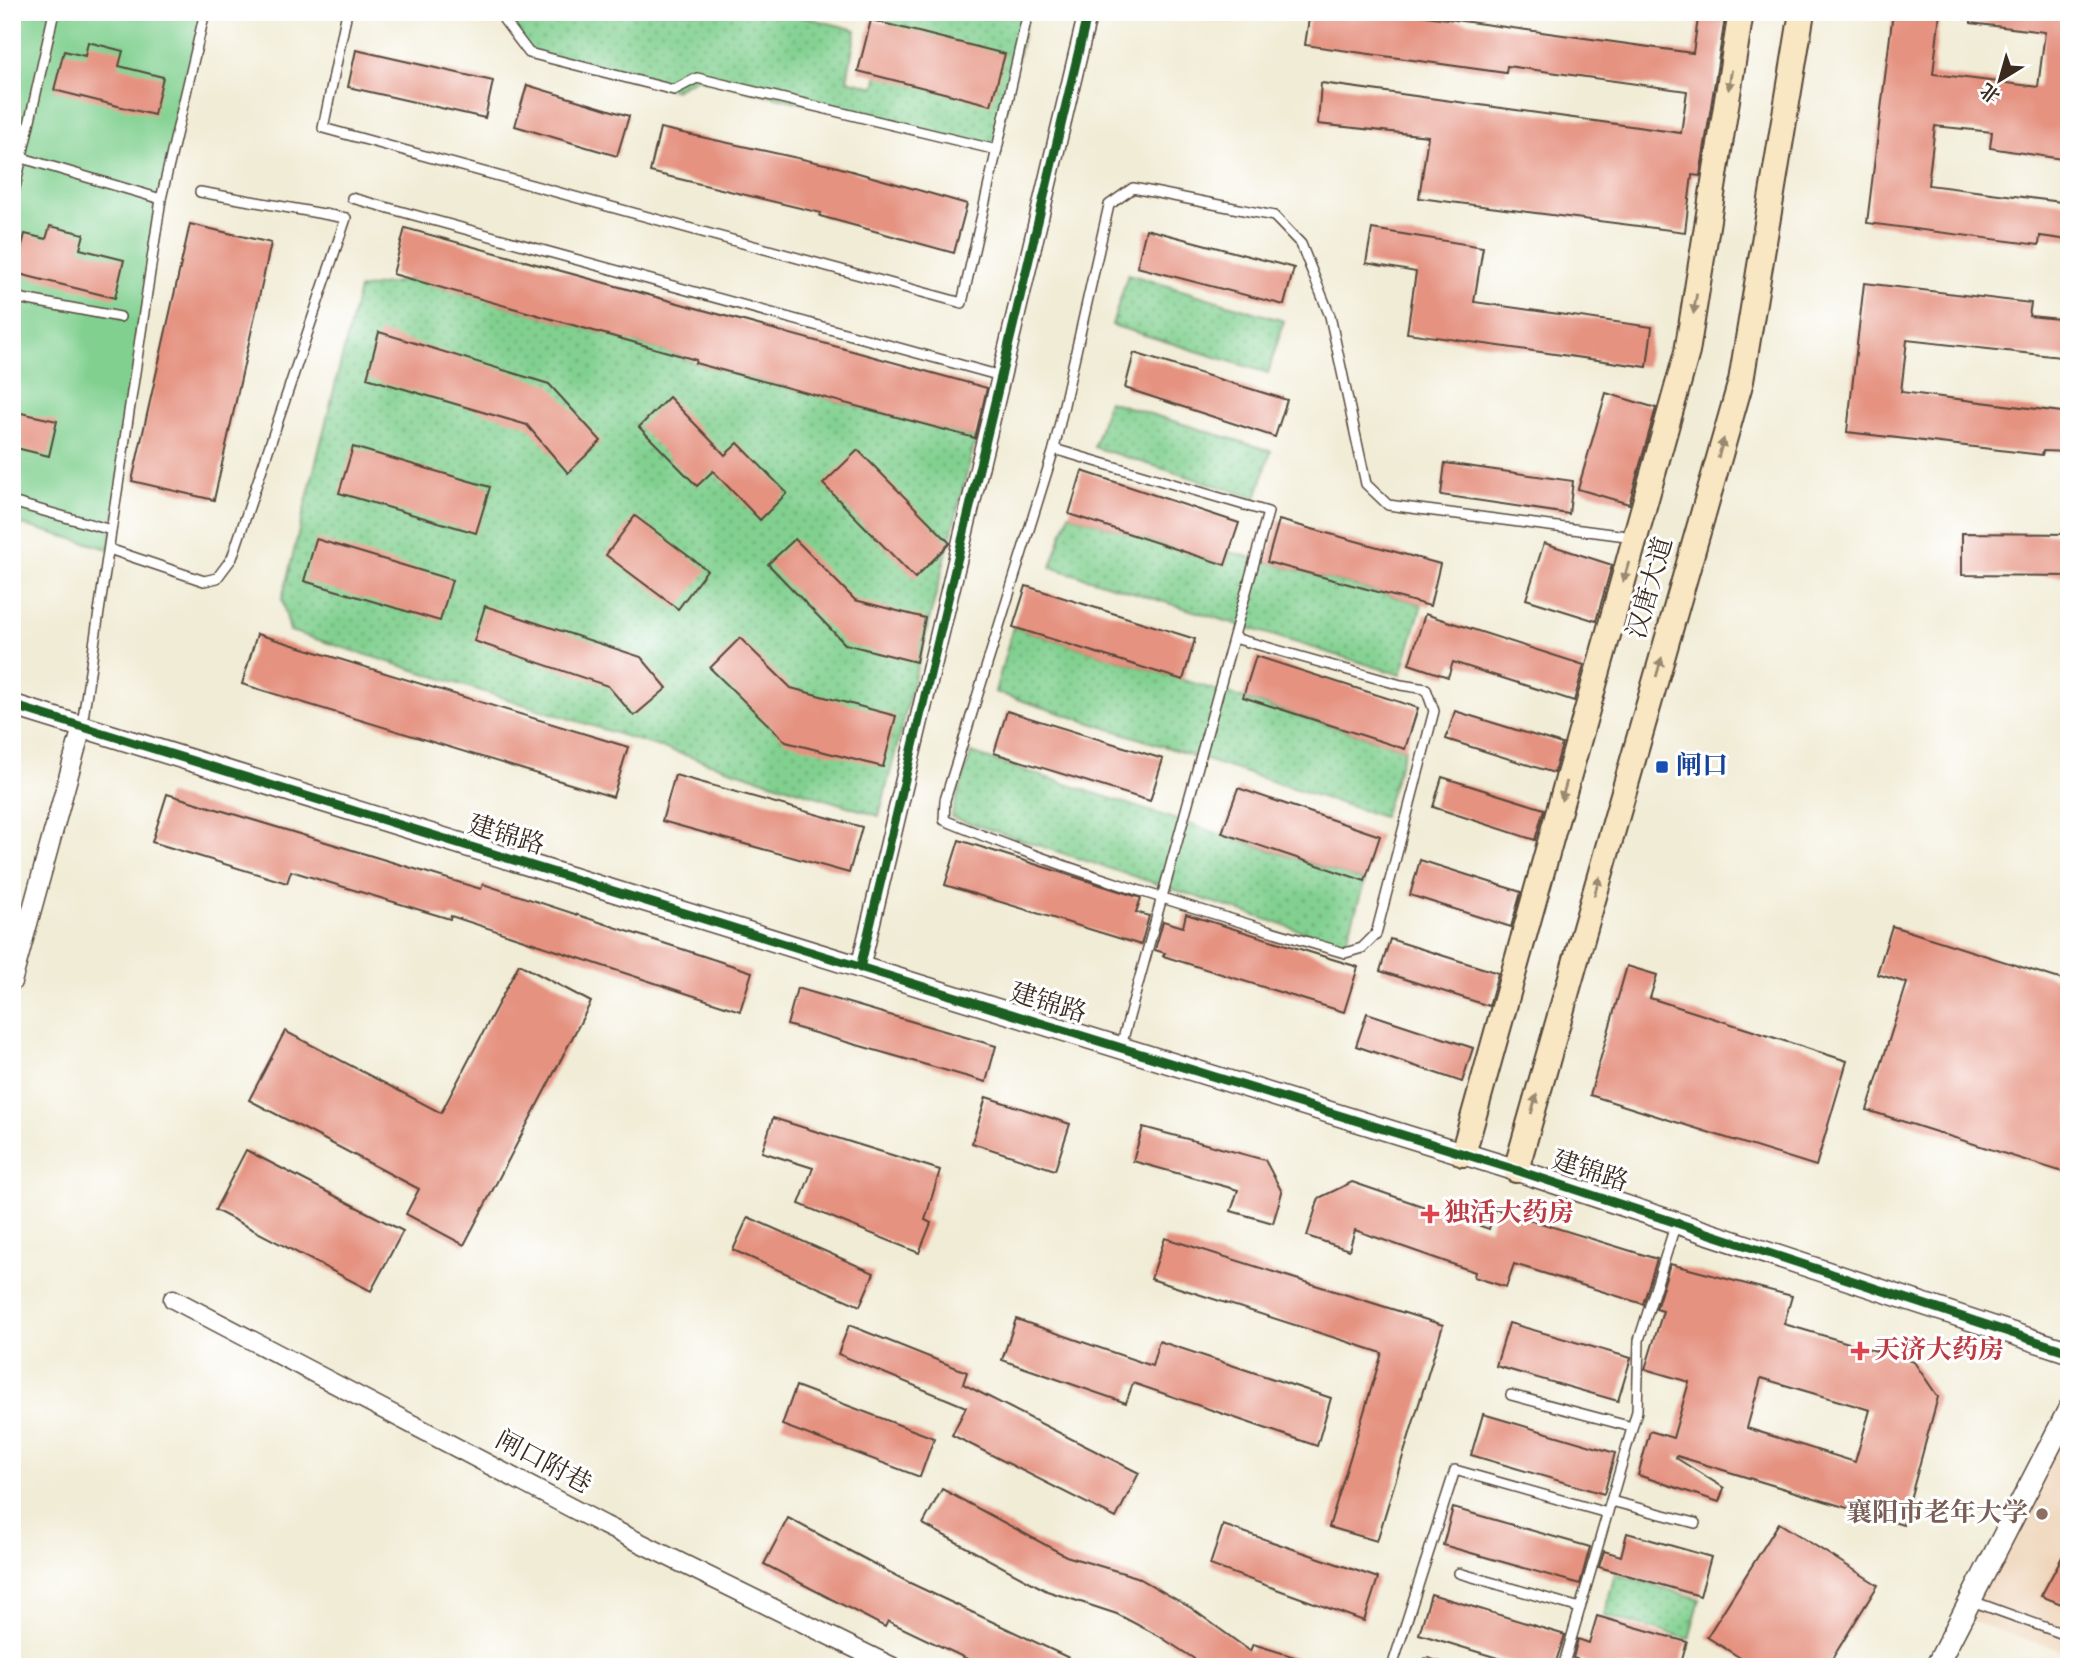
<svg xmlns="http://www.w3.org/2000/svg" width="2081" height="1679" font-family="Vollkorn,'Noto Serif SC',serif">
<defs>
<pattern id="park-dots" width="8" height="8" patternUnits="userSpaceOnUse" patternTransform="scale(1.75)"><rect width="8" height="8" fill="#81d090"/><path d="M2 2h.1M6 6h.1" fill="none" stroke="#6ba975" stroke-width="1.8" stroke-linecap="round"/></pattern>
</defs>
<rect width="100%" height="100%" fill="#fff"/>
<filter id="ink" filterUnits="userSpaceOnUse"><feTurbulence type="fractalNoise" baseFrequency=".0143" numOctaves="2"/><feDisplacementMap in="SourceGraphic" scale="14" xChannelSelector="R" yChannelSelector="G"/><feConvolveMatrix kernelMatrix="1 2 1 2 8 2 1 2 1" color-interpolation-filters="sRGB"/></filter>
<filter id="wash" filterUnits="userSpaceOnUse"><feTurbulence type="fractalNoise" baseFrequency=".00686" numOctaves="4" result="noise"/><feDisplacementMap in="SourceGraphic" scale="28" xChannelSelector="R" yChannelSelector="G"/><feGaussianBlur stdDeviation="1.57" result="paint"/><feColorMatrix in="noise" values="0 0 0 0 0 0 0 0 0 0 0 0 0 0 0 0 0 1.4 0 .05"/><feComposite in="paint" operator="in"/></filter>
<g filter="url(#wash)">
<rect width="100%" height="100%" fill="#f1ecd6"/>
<path fill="#efd6bb" d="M 2069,1409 L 2069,1653 L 1961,1618 Z"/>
<path fill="#81d090" stroke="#5e7d57" stroke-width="2" d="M 12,12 L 205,12 L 161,199 L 109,549 L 12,522 Z"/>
<g fill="url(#park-dots)" stroke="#5e7d57" stroke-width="2">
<path d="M 506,12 L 785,12 L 856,30 L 847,80 L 875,87 L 891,12 L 1028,12 L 997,150 L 697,78 L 674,90 L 529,53 L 504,20 Z"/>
<path d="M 1128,274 L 1284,321 L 1268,373 L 1112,325 Z"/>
<path d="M 413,279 L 672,353 L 695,363 L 976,438 L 879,816 L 290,631 L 282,599 L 359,289 Z"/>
<path d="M 1108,401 L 1271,451 L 1256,498 L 1094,447 Z"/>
<path d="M 1069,514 L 1225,565 L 1230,552 L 1422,604 L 1401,675 L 1051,567 Z"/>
<path d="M 1013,627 L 1405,749 L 1383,817 L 995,692 Z"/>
<path d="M 971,753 L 1365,881 L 1345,945 L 951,817 Z"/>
<path d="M 1615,1574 L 1700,1599 L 1689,1639 L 1604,1615 Z"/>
</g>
<g id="blocks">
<g fill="#e59280" fill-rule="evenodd">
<path d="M 1310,12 L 1397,12 L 1693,53 L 1699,12 L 1726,12 L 1700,176 L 1692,175 L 1685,232 L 1419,198 L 1428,136 L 1318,124 L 1321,83 L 1681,133 L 1687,91 L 1507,66 L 1506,73 L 1305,45 Z"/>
<path d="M 1893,12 L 1940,12 L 1933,74 L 2038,87 L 2045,32 L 1971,23 L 1971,12 L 2069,12 L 2069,160 L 1990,148 L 1992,132 L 1935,126 L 1928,185 L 2069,203 L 2069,240 L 2040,236 L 2039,245 L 1867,223 Z"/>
<path d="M 871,20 L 1005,54 L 991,105 L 858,71 Z"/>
<path d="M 88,42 L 123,51 L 119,66 L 163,77 L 154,115 L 54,90 L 64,51 L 85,56 Z"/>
<path d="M 356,50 L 493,81 L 485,118 L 348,87 Z"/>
<path d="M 527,85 L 629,116 L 617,156 L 515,126 Z"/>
<path d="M 660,128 L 834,166 L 967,204 L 954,253 L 820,216 L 821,213 L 650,172 Z"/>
<path d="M 190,224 L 271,243 L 214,500 L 132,481 Z"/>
<path d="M 50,226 L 84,234 L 80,249 L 124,260 L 115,298 L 15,273 L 25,234 L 46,239 Z"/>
<path d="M 405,228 L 987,388 L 975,438 L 695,363 L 696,360 L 393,274 Z"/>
<path d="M 1146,229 L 1294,268 L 1284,305 L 1137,267 Z"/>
<path d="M 1372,229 L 1483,247 L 1474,302 L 1652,327 L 1647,367 L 1407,333 L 1416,272 L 1366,263 Z"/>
<path d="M 1864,283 L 2031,303 L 2029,316 L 2069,320 L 2069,358 L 1907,340 L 1901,392 L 2069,413 L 2069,452 L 2043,451 L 2042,455 L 1847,432 Z"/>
<path d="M 379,332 L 549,384 L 601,441 L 568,473 L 527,425 L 367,378 Z"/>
<path d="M 1134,353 L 1287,400 L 1275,437 L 1125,388 Z"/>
<path d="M 1606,393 L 1656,408 L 1629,504 L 1578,489 Z"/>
<path d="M 669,397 L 725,455 L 738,443 L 787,493 L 760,520 L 713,471 L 697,486 L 639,427 Z"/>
<path d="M 12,411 L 57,421 L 49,456 L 12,447 Z"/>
<path d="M 353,447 L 490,487 L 476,533 L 339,493 Z"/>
<path d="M 858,450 L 950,543 L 915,578 L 823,484 Z"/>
<path d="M 1445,463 L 1573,481 L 1569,514 L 1441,495 Z"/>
<path d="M 1082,471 L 1239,523 L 1225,565 L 1069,514 Z"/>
<path d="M 635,516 L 707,570 L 678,609 L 606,555 Z"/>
<path d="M 1279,520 L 1440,564 L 1430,606 L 1267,562 Z"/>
<path d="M 1962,533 L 2069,534 L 2069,576 L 1962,575 Z"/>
<path d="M 316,539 L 452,580 L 440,621 L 304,581 Z"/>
<path d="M 795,539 L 855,600 L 925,618 L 916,662 L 845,644 L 768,564 Z"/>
<path d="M 1544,543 L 1612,565 L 1596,621 L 1526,599 Z"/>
<path d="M 1026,586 L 1195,639 L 1183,680 L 1013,627 Z"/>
<path d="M 485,606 L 641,657 L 667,688 L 634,716 L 608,686 L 474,641 Z"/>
<path d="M 1425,614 L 1584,665 L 1574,701 L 1453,662 L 1448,677 L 1409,664 Z"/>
<path d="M 257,634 L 628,747 L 613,797 L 242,684 Z"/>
<path d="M 740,638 L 791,688 L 896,716 L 883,767 L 786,742 L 710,668 Z"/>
<path d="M 1256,656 L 1418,708 L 1405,749 L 1243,697 Z"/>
<path d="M 1007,711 L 1163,759 L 1150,801 L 994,753 Z"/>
<path d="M 1455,711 L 1562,744 L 1554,773 L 1446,739 Z"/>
<path d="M 675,775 L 862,827 L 849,873 L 662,821 Z"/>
<path d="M 1442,777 L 1544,809 L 1535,840 L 1433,807 Z"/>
<path d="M 1238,788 L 1380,836 L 1365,881 L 1222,833 Z"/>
<path d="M 167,794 L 481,889 L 483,884 L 752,972 L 740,1011 L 451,916 L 450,919 L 291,871 L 287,883 L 152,842 Z"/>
<path d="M 959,840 L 1141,898 L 1136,912 L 1149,916 L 1141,945 L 945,885 Z"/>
<path d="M 1420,860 L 1521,892 L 1511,927 L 1410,895 Z"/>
<path d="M 1186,914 L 1358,967 L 1344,1012 L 1163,956 L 1165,953 L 1155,950 L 1163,921 L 1183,927 Z"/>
<path d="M 1892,926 L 2069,982 L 2069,1174 L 1867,1110 L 1907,983 L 1877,974 Z"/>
<path d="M 1390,939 L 1498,973 L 1489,1006 L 1380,971 Z"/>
<path d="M 519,964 L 591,1002 L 464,1245 L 406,1214 L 419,1189 L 249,1100 L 285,1031 L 441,1113 Z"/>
<path d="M 1627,966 L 1657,975 L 1650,998 L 1847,1061 L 1816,1166 L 1590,1095 Z"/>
<path d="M 797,988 L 996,1046 L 986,1082 L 787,1025 Z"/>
<path d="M 1367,1013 L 1473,1048 L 1462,1082 L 1356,1046 Z"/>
<path d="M 986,1097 L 1070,1124 L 1055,1170 L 972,1143 Z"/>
<path d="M 773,1118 L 940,1170 L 925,1220 L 931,1223 L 919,1253 L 799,1204 L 813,1168 L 762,1152 Z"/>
<path d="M 1143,1127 L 1265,1160 L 1282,1192 L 1273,1223 L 1231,1211 L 1238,1190 L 1133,1161 Z"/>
<path d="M 246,1150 L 403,1231 L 371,1291 L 215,1210 Z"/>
<path d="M 1352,1182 L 1489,1229 L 1495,1209 L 1657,1259 L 1643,1304 L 1514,1264 L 1506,1287 L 1474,1277 L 1475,1272 L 1355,1230 L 1349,1250 L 1307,1236 L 1319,1198 Z"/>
<path d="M 748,1217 L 874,1273 L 860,1306 L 733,1250 Z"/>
<path d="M 1165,1238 L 1443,1325 L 1377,1541 L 1329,1527 L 1382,1353 L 1151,1279 Z"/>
<path d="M 1670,1264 L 1792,1296 L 1784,1324 L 1914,1362 L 1938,1397 L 1903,1525 L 1677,1456 L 1676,1458 L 1724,1488 L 1719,1502 L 1638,1475 L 1650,1431 L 1673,1438 L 1689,1382 L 1645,1369 L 1663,1311 L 1656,1309 ZM 1761,1378 L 1870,1410 L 1855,1462 L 1747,1428 Z"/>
<path d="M 1016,1319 L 1152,1366 L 1159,1341 L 1331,1398 L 1317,1446 L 1133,1383 L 1126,1403 L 1002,1360 Z"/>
<path d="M 1509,1323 L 1631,1358 L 1618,1401 L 1496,1366 Z"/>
<path d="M 849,1325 L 967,1372 L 963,1384 L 1139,1473 L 1116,1518 L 952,1435 L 966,1407 L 838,1354 Z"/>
<path d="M 796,1386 L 934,1438 L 920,1477 L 782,1425 Z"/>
<path d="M 1483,1414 L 1615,1453 L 1604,1494 L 1471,1455 Z"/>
<path d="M 942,1489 L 1066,1556 L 1137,1577 L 1191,1608 L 1250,1651 L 1253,1644 L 1314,1663 L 1313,1667 L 1207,1667 L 1159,1636 L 1117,1614 L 1047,1591 L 923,1524 Z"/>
<path d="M 1453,1508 L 1590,1547 L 1580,1584 L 1443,1545 Z"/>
<path d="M 788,1518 L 908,1582 L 1088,1667 L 984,1667 L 888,1621 L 885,1627 L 764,1564 Z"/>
<path d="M 1779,1523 L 1878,1585 L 1827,1667 L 1755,1667 L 1707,1637 Z"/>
<path d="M 1223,1525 L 1378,1578 L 1364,1621 L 1210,1565 Z"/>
<path d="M 1627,1533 L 1711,1557 L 1700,1596 L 1599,1567 L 1604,1551 L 1621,1556 Z"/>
<path d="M 2069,1544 L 2069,1607 L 2041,1596 Z"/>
<path d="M 1431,1594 L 1565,1635 L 1554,1667 L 1527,1667 L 1419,1634 Z"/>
<path d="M 1597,1616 L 1687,1642 L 1680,1667 L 1603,1667 L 1573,1658 L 1578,1639 L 1589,1643 Z"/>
</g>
</g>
</g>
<g filter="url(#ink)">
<use href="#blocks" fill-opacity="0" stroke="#56473a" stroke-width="2"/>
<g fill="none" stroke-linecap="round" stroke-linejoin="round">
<g stroke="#56473a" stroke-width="12">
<g id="service">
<path d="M 347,12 L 323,128 L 962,303 L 1028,12"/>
<path d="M 506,12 L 504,20 L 529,53 L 674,90 L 697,78 L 997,150"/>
<path d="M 12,155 L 161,199"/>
<path d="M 352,198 L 1001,376"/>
<path d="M 12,201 L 54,12"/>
<path d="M 12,297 L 120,317"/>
<path d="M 1054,449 L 1268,512 L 1121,1046"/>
<path d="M 12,502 L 111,530"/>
<path d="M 109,549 L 204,581 L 217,578 L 232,558 L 346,218 L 200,192"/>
<path d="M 1234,638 L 1401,685 L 1426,689 L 1434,711 L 1376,934 L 1362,948 L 1345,953 C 1210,913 1074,874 944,820 L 945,800 L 1054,449 L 1109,205 L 1133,188 L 1274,216 L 1301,244 L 1330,316 L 1366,484 L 1388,505 L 1634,537"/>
<path d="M 82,725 L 161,199 L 205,12"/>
<path d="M 1511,1395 L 1632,1427"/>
<path d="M 1611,1501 L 1695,1523"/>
<path d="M 1459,1573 L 1580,1608"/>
<path d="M 1972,1601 L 2069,1636"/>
<path d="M 1427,1663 L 1440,1667"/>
<path d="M 1392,1667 L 1455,1470 L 1607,1513"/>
<path d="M 1563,1667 L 1637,1411 L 1639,1340 L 1676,1223"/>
</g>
</g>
<g stroke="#56473a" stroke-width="21">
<g id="minor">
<path d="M 860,968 L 1088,12"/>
<path d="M 12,982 L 82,727"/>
<path d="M 173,1299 L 604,1525 L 893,1667"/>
</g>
</g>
<g stroke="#56473a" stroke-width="24">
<g id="tertiary">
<path d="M 12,705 L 1516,1170 L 2069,1352"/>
<path d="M 1936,1667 L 2069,1409"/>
</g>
</g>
<g stroke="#56473a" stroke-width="28">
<g id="secondary">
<path d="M 1463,1154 L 1687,352 L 1741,12"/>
<path d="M 1516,1170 L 1741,381 L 1802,12"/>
</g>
</g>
<use href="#service" stroke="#fff" stroke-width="9"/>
<use href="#minor" stroke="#fff" stroke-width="18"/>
<use href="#tertiary" stroke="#fff" stroke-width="21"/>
<use href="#secondary" stroke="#f9e7c3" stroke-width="24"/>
<g stroke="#fff" stroke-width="13">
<g id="cycleway">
<path d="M 12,705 L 1516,1170 L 2069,1352"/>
<path d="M 860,968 L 1088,12"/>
</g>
</g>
<use href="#cycleway" stroke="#1b5e20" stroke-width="9"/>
</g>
<defs><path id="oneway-solid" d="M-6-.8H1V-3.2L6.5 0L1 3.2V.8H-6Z" transform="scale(1.75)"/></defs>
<g fill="#9a8870">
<use href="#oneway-solid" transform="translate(1730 80) rotate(99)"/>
<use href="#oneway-solid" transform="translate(1695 304) rotate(99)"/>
<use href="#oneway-solid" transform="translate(1721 448) rotate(-74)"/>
<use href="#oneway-solid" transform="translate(1626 572) rotate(106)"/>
<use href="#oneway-solid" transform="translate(1659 667) rotate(-74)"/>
<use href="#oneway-solid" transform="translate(1564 791) rotate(106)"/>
<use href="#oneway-solid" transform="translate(1597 886) rotate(-74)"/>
<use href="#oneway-solid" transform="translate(1534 1104) rotate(-74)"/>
</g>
</g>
<rect fill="#1a4fb4" stroke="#fff" stroke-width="2.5" x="1655" y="760" width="14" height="14" rx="3.5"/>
<g fill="#e0444e" stroke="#fff" stroke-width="2.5">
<path d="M1426.5 1203.5h7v7h7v7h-7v7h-7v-7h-7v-7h7z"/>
<path d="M1856.5 1340.5h7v7h7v7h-7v7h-7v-7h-7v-7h7z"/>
</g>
<circle fill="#8d6e63" stroke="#fff" stroke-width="2.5" cx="2042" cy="1514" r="7"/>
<g text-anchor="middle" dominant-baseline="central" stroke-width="6" stroke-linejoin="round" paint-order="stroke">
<g font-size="26" fill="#3b2a1e" stroke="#fff">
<text transform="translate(1651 588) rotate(-74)">汉唐大道</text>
<text transform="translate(506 836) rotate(17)">建锦路</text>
<text transform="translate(1048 1004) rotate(17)">建锦路</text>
<text transform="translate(1590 1172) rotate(18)">建锦路</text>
<text transform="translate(543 1463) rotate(28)">闸口附巷</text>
</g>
<g font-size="26" font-weight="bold" fill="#164399" stroke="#fff" text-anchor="start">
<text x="1676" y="767">闸口</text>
</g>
<g font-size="26" font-weight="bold" fill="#be3a42" stroke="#fff" text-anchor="start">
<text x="1444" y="1214">独活大药房</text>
<text x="1874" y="1351">天济大药房</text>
</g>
<g font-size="26" font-weight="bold" fill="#785e54" stroke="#fff" text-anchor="end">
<text x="2028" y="1514">襄阳市老年大学</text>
</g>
</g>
<rect width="2081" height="1679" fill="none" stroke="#fff" stroke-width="42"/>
<g transform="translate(2000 80) rotate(217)" stroke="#ffffff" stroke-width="5" paint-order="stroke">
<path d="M0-5L12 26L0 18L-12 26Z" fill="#3b2a1e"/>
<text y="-10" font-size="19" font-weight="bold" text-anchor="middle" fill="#3b2a1e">北</text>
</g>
</svg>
